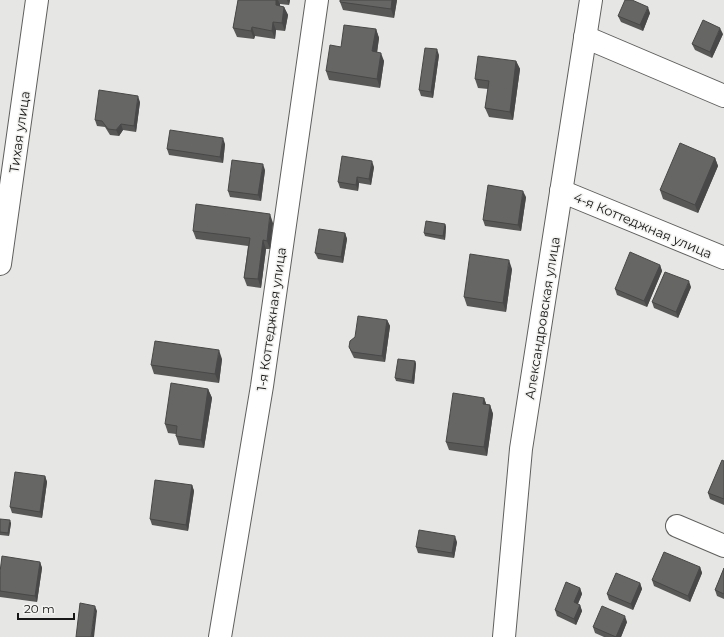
<svg xmlns="http://www.w3.org/2000/svg" width="724" height="637" font-family="Montserrat,sans-serif">
<rect width="100%" height="100%" fill="#e6e7e4"/>
<g fill="none" stroke-linecap="round" stroke-linejoin="round">
<g stroke="#5f605e" stroke-width="24">
<g id="minor">
<path d="M 585,37 L 724,96"/>
<path d="M 561,191 L 724,258"/>
<path d="M 0,264 L 37,0"/>
<path d="M 677,526 L 724,546"/>
<path d="M 220,637 L 262,386 L 317,0"/>
<path d="M 504,637 L 521,449 L 591,0"/>
</g>
</g>
<use href="#minor" stroke="#fff" stroke-width="22"/>
</g>
<g fill="#585957">
<path d="M 238,0 L 290,0 L 289,5 L 280,4 L 280,6 L 284,7 L 288,15 L 285,31 L 276,30 L 275,39 L 255,36 L 254,39 L 237,37 L 233,28 Z"/>
<path d="M 340,0 L 397,0 L 394,18 L 343,10 L 340,2 Z"/>
<path d="M 650,13 L 643,31 L 621,22 L 618,16 Z"/>
<path d="M 376,29 L 379,38 L 377,52 L 384,61 L 380,88 L 329,80 L 326,71 L 341,47 Z"/>
<path d="M 723,34 L 712,58 L 695,50 L 692,44 Z"/>
<path d="M 439,55 L 433,98 L 421,96 L 419,90 Z"/>
<path d="M 516,61 L 520,69 L 513,120 L 489,117 L 485,108 L 488,89 L 478,88 L 475,79 Z"/>
<path d="M 140,102 L 136,132 L 123,130 L 119,136 L 110,135 L 105,127 L 97,126 L 95,120 Z"/>
<path d="M 225,144 L 223,163 L 169,155 L 167,149 Z"/>
<path d="M 715,158 L 718,166 L 698,213 L 663,199 L 660,190 Z"/>
<path d="M 374,167 L 371,185 L 359,183 L 358,191 L 340,188 L 338,182 Z"/>
<path d="M 265,170 L 261,201 L 230,197 L 228,191 Z"/>
<path d="M 526,197 L 521,231 L 485,226 L 483,220 Z"/>
<path d="M 273,223 L 270,249 L 266,249 L 261,288 L 247,286 L 244,278 L 248,246 L 196,239 L 193,231 Z"/>
<path d="M 445,224 L 446,227 L 445,240 L 425,236 L 424,233 Z"/>
<path d="M 345,233 L 347,239 L 343,263 L 318,259 L 315,253 Z"/>
<path d="M 660,265 L 662,271 L 647,307 L 617,295 L 615,289 Z"/>
<path d="M 512,269 L 506,312 L 467,306 L 464,297 Z"/>
<path d="M 691,287 L 678,318 L 654,308 L 652,302 Z"/>
<path d="M 387,320 L 390,326 L 385,362 L 354,358 L 351,352 L 349,347 Z"/>
<path d="M 222,359 L 219,383 L 154,374 L 151,365 Z"/>
<path d="M 415,361 L 416,364 L 414,384 L 396,381 L 395,378 Z"/>
<path d="M 208,389 L 212,398 L 204,448 L 179,445 L 176,436 L 176,434 L 168,433 L 165,424 Z"/>
<path d="M 484,398 L 486,404 L 490,405 L 493,414 L 487,456 L 449,450 L 446,442 Z"/>
<path d="M 724,461 L 724,505 L 710,499 L 708,493 Z"/>
<path d="M 45,476 L 47,482 L 42,518 L 12,513 L 10,507 Z"/>
<path d="M 192,485 L 194,491 L 188,531 L 152,525 L 150,519 Z"/>
<path d="M 0,519 L 11,523 L 9,536 L 0,535 Z"/>
<path d="M 457,542 L 454,558 L 418,553 L 416,547 Z"/>
<path d="M 40,562 L 42,568 L 37,602 L 0,597 L 0,572 Z"/>
<path d="M 700,567 L 702,573 L 690,602 L 654,586 L 652,580 Z"/>
<path d="M 724,568 L 724,599 L 717,596 L 715,590 Z"/>
<path d="M 640,583 L 642,589 L 633,610 L 609,600 L 607,594 Z"/>
<path d="M 580,588 L 582,594 L 578,604 L 580,605 L 582,611 L 576,625 L 557,616 L 555,610 Z"/>
<path d="M 627,622 L 621,637 L 604,637 L 595,633 L 593,627 Z"/>
</g>
<g fill="#474847">
<path d="M 276,0 L 278,0 L 280,4 L 279,14 L 276,5 Z"/>
<path d="M 287,0 L 290,0 L 289,5 Z"/>
<path d="M 392,0 L 397,0 L 394,18 L 391,9 Z"/>
<path d="M 284,7 L 288,15 L 285,31 L 282,23 Z"/>
<path d="M 648,7 L 650,13 L 643,31 L 640,25 Z"/>
<path d="M 273,22 L 276,30 L 275,39 L 272,31 Z"/>
<path d="M 252,27 L 255,36 L 254,39 L 251,31 Z"/>
<path d="M 720,28 L 723,34 L 712,58 L 710,52 Z"/>
<path d="M 376,29 L 379,38 L 376,60 L 372,51 Z"/>
<path d="M 437,49 L 439,55 L 433,98 L 431,92 Z"/>
<path d="M 381,53 L 384,61 L 380,88 L 377,79 Z"/>
<path d="M 516,61 L 520,69 L 513,120 L 510,112 Z"/>
<path d="M 138,96 L 140,102 L 136,132 L 134,126 Z"/>
<path d="M 121,124 L 123,130 L 119,136 L 116,130 Z"/>
<path d="M 223,138 L 225,144 L 223,163 L 220,157 Z"/>
<path d="M 715,158 L 718,166 L 698,213 L 695,205 Z"/>
<path d="M 372,161 L 374,167 L 371,185 L 369,179 Z"/>
<path d="M 263,164 L 265,170 L 261,201 L 258,195 Z"/>
<path d="M 357,177 L 359,183 L 358,191 L 356,185 Z"/>
<path d="M 523,191 L 526,197 L 521,231 L 518,225 Z"/>
<path d="M 270,214 L 273,223 L 270,249 L 267,241 Z"/>
<path d="M 445,224 L 446,227 L 445,240 L 443,236 Z"/>
<path d="M 345,233 L 347,239 L 343,263 L 341,257 Z"/>
<path d="M 263,240 L 266,249 L 261,288 L 258,279 Z"/>
<path d="M 509,260 L 512,269 L 506,312 L 503,303 Z"/>
<path d="M 660,265 L 662,271 L 647,307 L 644,301 Z"/>
<path d="M 689,281 L 691,287 L 678,318 L 676,312 Z"/>
<path d="M 387,320 L 390,326 L 385,362 L 382,356 Z"/>
<path d="M 219,350 L 222,359 L 219,383 L 215,374 Z"/>
<path d="M 415,361 L 416,364 L 414,384 L 412,381 Z"/>
<path d="M 208,389 L 212,398 L 204,448 L 201,440 Z"/>
<path d="M 484,398 L 487,406 L 483,404 Z"/>
<path d="M 490,405 L 493,414 L 487,456 L 484,447 Z"/>
<path d="M 45,476 L 47,482 L 42,518 L 40,512 Z"/>
<path d="M 192,485 L 194,491 L 188,531 L 186,525 Z"/>
<path d="M 10,520 L 11,523 L 9,536 L 8,533 Z"/>
<path d="M 455,536 L 457,542 L 454,558 L 452,553 Z"/>
<path d="M 40,562 L 42,568 L 37,602 L 35,596 Z"/>
<path d="M 700,567 L 702,573 L 690,602 L 688,596 Z"/>
<path d="M 640,583 L 642,589 L 633,610 L 631,604 Z"/>
<path d="M 580,588 L 582,594 L 576,608 L 574,602 Z"/>
<path d="M 580,605 L 582,611 L 576,625 L 574,619 Z"/>
<path d="M 95,606 L 97,611 L 94,637 L 91,637 Z"/>
<path d="M 625,616 L 627,622 L 621,637 L 616,637 Z"/>
</g>
<g fill="#666765" stroke="#474847">
<path d="M 238,0 L 276,0 L 276,5 L 284,7 L 282,23 L 273,22 L 272,31 L 252,27 L 251,31 L 233,28 Z"/>
<path d="M 340,0 L 392,0 L 391,9 L 340,2 Z"/>
<path d="M 625,0 L 632,0 L 648,7 L 640,25 L 618,16 Z"/>
<path d="M 703,20 L 720,28 L 710,52 L 692,44 Z"/>
<path d="M 344,25 L 376,29 L 372,51 L 381,53 L 377,79 L 326,71 L 330,45 L 341,47 Z"/>
<path d="M 425,48 L 437,49 L 431,92 L 419,90 Z"/>
<path d="M 478,56 L 516,61 L 510,112 L 485,108 L 489,81 L 475,79 Z"/>
<path d="M 99,90 L 138,96 L 134,126 L 121,124 L 116,130 L 108,129 L 102,121 L 95,120 Z"/>
<path d="M 170,130 L 223,138 L 220,157 L 167,149 Z"/>
<path d="M 680,143 L 715,158 L 695,205 L 660,190 Z"/>
<path d="M 342,156 L 372,161 L 369,179 L 357,177 L 356,185 L 338,182 Z"/>
<path d="M 232,160 L 263,164 L 258,195 L 228,191 Z"/>
<path d="M 488,185 L 523,191 L 518,225 L 483,220 Z"/>
<path d="M 196,204 L 270,214 L 267,241 L 263,240 L 258,279 L 244,278 L 250,238 L 193,231 Z"/>
<path d="M 426,221 L 445,224 L 443,236 L 424,233 Z"/>
<path d="M 319,229 L 345,233 L 341,257 L 315,253 Z"/>
<path d="M 630,252 L 660,265 L 644,301 L 615,289 Z"/>
<path d="M 470,254 L 509,260 L 503,303 L 464,297 Z"/>
<path d="M 665,272 L 689,281 L 676,312 L 652,302 Z"/>
<path d="M 358,316 L 387,320 L 382,356 L 352,352 L 349,347 L 350,341 L 355,337 Z"/>
<path d="M 155,341 L 219,350 L 215,374 L 151,365 Z"/>
<path d="M 398,359 L 415,361 L 412,381 L 395,378 Z"/>
<path d="M 171,383 L 208,389 L 201,440 L 176,436 L 177,426 L 165,424 Z"/>
<path d="M 453,393 L 484,398 L 483,404 L 490,405 L 484,447 L 446,442 Z"/>
<path d="M 722,460 L 724,461 L 724,499 L 708,493 Z"/>
<path d="M 15,472 L 45,476 L 40,512 L 10,507 Z"/>
<path d="M 155,480 L 192,485 L 186,525 L 150,519 Z"/>
<path d="M 0,519 L 10,520 L 8,533 L 0,532 Z"/>
<path d="M 419,530 L 455,536 L 452,553 L 416,547 Z"/>
<path d="M 664,552 L 700,567 L 688,596 L 652,580 Z"/>
<path d="M 2,556 L 40,562 L 35,596 L 0,591 L 0,572 Z"/>
<path d="M 724,568 L 724,594 L 715,590 Z"/>
<path d="M 616,573 L 640,583 L 631,604 L 607,594 Z"/>
<path d="M 566,582 L 580,588 L 574,602 L 580,605 L 574,619 L 555,610 Z"/>
<path d="M 80,603 L 95,606 L 91,637 L 76,637 Z"/>
<path d="M 602,606 L 625,616 L 616,637 L 593,627 Z"/>
</g>
<g text-anchor="middle" dominant-baseline="central" stroke-width="3" stroke-linejoin="round" paint-order="stroke">
<g font-size="13" fill="#161716" stroke="#f3f4f1">
<text transform="translate(19 132) rotate(-82)">Тихая улица</text>
<text transform="translate(643 225) rotate(23)">4-я Коттеджная улица</text>
<text transform="translate(542 318) rotate(-81)">Александровская улица</text>
<text transform="translate(271 319) rotate(-82)">1-я Коттеджная улица</text>
</g>
</g>
<path d="M18 613v6h56v-6" fill="none" stroke="#161716" stroke-width="2"/>
<text x="24" y="613" font-size="12" fill="#161716" stroke="#f3f4f1" stroke-width="3" paint-order="stroke">20 m</text>
</svg>
